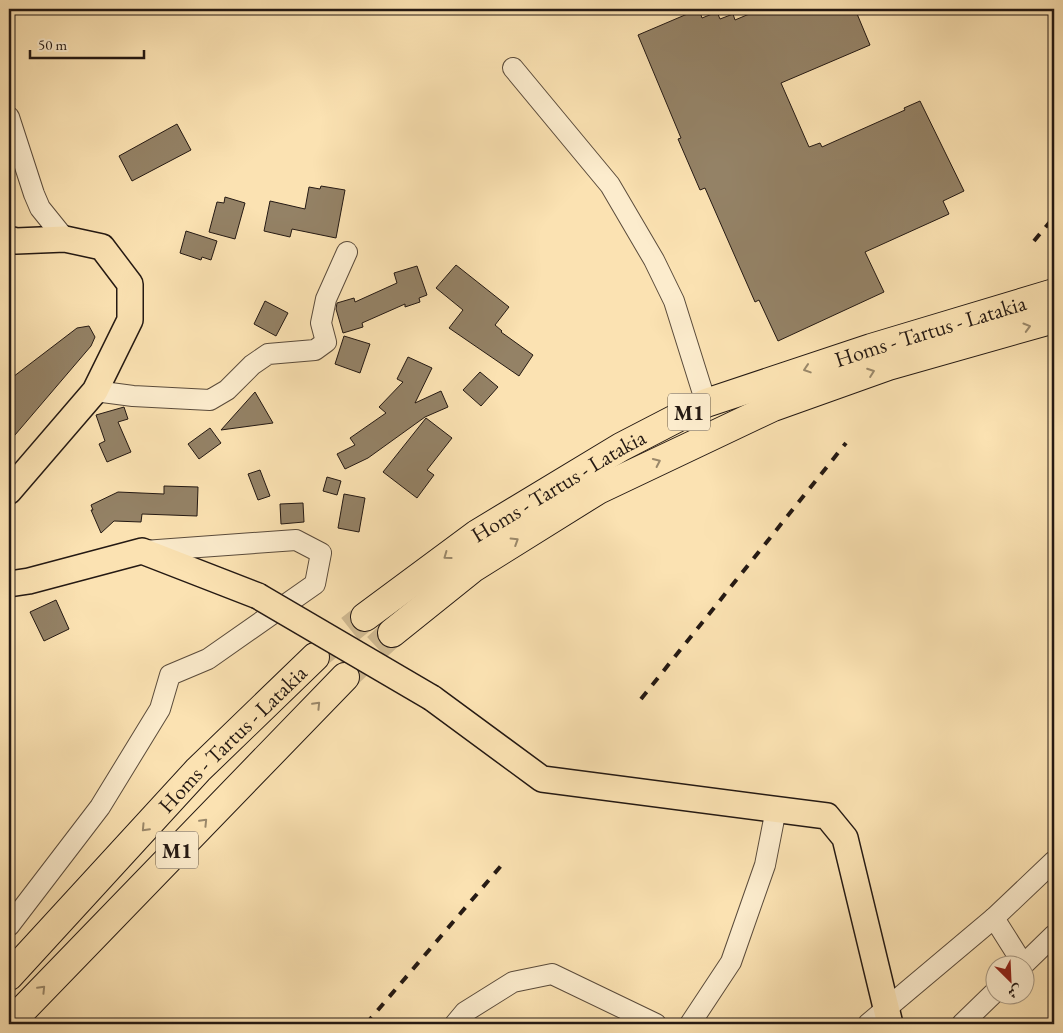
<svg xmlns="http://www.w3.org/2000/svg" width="1063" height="1033" font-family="'EB Garamond',Amiri,serif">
<rect width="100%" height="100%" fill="#fbe2b2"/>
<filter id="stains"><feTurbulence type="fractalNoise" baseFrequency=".004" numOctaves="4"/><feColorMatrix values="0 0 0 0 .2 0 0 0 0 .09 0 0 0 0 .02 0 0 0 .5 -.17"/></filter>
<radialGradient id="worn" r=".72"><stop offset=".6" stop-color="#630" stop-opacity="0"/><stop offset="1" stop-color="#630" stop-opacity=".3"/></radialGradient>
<g fill="#948266" stroke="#241913">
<path d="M 699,9 L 702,18 L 717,12 L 720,19 L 733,14 L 735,20 L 761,9 L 855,9 L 870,45 L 781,83 L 809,147 L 820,143 L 822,147 L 905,110 L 904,108 L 920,101 L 964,191 L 943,201 L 949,214 L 865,252 L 884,292 L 778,341 L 759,300 L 755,302 L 705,188 L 700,190 L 678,139 L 681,138 L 638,35 Z"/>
<path d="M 177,124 L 191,150 L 132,181 L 119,156 Z"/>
<path d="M 321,186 L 345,190 L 336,238 L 292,229 L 290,237 L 264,231 L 270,201 L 305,209 L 309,187 L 320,189 Z"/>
<path d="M 225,197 L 245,203 L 235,239 L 209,232 L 217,202 L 224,203 Z"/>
<path d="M 186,231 L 217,241 L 211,260 L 202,257 L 201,260 L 180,253 Z"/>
<path d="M 456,265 L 509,307 L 495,325 L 502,331 L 501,332 L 533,355 L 519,376 L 449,328 L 463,310 L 436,288 Z"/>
<path d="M 417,266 L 427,295 L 419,298 L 420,302 L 405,307 L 405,304 L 362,323 L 363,327 L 343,333 L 336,309 L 337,303 L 354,298 L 355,302 L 397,283 L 394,273 Z"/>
<path d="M 265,301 L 288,313 L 276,336 L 254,324 Z"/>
<path d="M 89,326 L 95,337 L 91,346 L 9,442 L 9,380 L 77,328 Z"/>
<path d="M 344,336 L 370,344 L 360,373 L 335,364 Z"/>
<path d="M 408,357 L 432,368 L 415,403 L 441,391 L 448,407 L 425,417 L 368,458 L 345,469 L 337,454 L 355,445 L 350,438 L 386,413 L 379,407 L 403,382 L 397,379 Z"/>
<path d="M 480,372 L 498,387 L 481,406 L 463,390 Z"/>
<path d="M 255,392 L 273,423 L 221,430 Z"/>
<path d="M 124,407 L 128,419 L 118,422 L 131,452 L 107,462 L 99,444 L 105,441 L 96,415 Z"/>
<path d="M 426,418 L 452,438 L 427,470 L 434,475 L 417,498 L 383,472 Z"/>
<path d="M 210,428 L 221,443 L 199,459 L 188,444 Z"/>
<path d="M 260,470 L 270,496 L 258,500 L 248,474 Z"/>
<path d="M 327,477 L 341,481 L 337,495 L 323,491 Z"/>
<path d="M 164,486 L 198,487 L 197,516 L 142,514 L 141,522 L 114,521 L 101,533 L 91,510 L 93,510 L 91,505 L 118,492 L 164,494 Z"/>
<path d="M 344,494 L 365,498 L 359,532 L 338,528 Z"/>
<path d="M 303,503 L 304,522 L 281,524 L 280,504 Z"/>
<path d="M 56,600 L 69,629 L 44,641 L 30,612 Z"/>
</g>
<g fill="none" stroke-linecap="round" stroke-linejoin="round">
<g stroke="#d0ba92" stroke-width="28" stroke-dasharray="28 14" stroke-linecap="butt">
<path d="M 317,655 L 365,617"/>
<path d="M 346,676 L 392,633"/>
</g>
<g stroke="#5a4b3b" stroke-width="22">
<g id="minor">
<path d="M 513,68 L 610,185 L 654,260 L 674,301 L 706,403"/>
<path d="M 9,117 L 34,194 L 40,208 L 65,239"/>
<path d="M 95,391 L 133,396 L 210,400 L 227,390 L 252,365 L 268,354 L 315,350 L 326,342 L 321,323 L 326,299 L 347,252"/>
<path d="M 994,918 L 1023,964"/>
<path d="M 9,926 L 100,807 L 160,709 L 170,675 L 208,659 L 315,584 L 321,553 L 296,540 L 144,551"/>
<path d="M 1022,966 L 1054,935"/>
<path d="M 455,1024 L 465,1012 L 513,982 L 552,974 L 656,1024"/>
<path d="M 690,1024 L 731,962 L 765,865 L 776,809"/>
<path d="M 868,1024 L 994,918 L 1054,861"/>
<path d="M 962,1024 L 996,991"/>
</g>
</g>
<g stroke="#241913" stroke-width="28">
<g id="major">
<path d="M 9,239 L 16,241 L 65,239 L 102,247 L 130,284 L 130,320 L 95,391 L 9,491"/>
<path d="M 9,584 L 29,581 L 142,551 L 258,596"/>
<path d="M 432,698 L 542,779 L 827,816 L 845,838 L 890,1024"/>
</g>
</g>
<g stroke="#241913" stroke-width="30">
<g id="highway">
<path id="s1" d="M 365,617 L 477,534 L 621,447 L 706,403 L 871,348 L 1054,293"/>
<path d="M 392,633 L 473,568 L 598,490 L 773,407 L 888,366 L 1054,319"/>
<path id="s2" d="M 9,976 L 198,770 L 315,657"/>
<path d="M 9,1024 L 345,677"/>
</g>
</g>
<use href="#minor" stroke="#fceccd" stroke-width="20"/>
<use href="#major" stroke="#fbe2b2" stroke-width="25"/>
<use href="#highway" stroke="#fbe2b2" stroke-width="28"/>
<g stroke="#241913" stroke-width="4" stroke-dasharray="9 9" stroke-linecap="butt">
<path d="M 1034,241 L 1054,217"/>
<path d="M 641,699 L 846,443"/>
<path d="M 366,1024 L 506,860"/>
</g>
<g stroke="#241913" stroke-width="28" stroke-linecap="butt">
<path id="major-bridge" d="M 258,596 L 432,698"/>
</g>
<use href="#major-bridge" stroke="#fbe2b2" stroke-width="25"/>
</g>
<defs><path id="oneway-chevron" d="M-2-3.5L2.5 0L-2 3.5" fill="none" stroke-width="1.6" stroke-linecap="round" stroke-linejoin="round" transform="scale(1.25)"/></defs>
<g stroke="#9a886a">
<use href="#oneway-chevron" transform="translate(1027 327) rotate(-16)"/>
<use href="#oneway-chevron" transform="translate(807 369) rotate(162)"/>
<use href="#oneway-chevron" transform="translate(871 372) rotate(-20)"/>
<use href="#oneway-chevron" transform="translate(657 462) rotate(-25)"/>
<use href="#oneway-chevron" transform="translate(515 541) rotate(-32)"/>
<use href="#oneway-chevron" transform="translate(447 556) rotate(144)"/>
<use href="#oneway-chevron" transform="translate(317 705) rotate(-46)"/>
<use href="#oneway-chevron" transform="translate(204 822) rotate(-46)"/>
<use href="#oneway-chevron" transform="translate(145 828) rotate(133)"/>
<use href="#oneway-chevron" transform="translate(42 989) rotate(-46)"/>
</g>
<g text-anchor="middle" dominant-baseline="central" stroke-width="4" stroke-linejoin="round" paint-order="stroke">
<g fill="#fceccd" stroke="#65584b" stroke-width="1">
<rect x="668" y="393.5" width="42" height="37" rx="4"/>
<rect x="156" y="831.5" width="42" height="37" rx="4"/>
</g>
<g font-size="21" font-weight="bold" fill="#241913">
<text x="689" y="412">M1</text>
<text x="177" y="850">M1</text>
</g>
<g font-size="22" fill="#241913" stroke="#fceccd">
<text stroke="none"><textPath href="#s1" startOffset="639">Homs - Tartus - Latakia</textPath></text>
<text stroke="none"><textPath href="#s1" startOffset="234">Homs - Tartus - Latakia</textPath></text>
<text stroke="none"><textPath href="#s2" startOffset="326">Homs - Tartus - Latakia</textPath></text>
</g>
</g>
<rect width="1063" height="1033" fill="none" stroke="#fbe2b2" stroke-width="30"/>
<rect x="10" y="10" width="1043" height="1013" fill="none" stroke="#241913" stroke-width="2.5"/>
<rect x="15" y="15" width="1033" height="1003" fill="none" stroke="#241913"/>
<g transform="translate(1010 980) rotate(156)"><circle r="24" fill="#fceccd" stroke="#a69883"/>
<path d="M0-4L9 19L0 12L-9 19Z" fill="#8f2418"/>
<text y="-8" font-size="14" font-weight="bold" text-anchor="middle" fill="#241913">ش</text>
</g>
<path d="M30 50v8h114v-8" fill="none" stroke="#241913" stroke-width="2.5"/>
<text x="38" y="50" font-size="15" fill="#241913" stroke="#fceccd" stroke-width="4" paint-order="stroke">50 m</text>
<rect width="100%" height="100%" filter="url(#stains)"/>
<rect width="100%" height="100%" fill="url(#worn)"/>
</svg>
